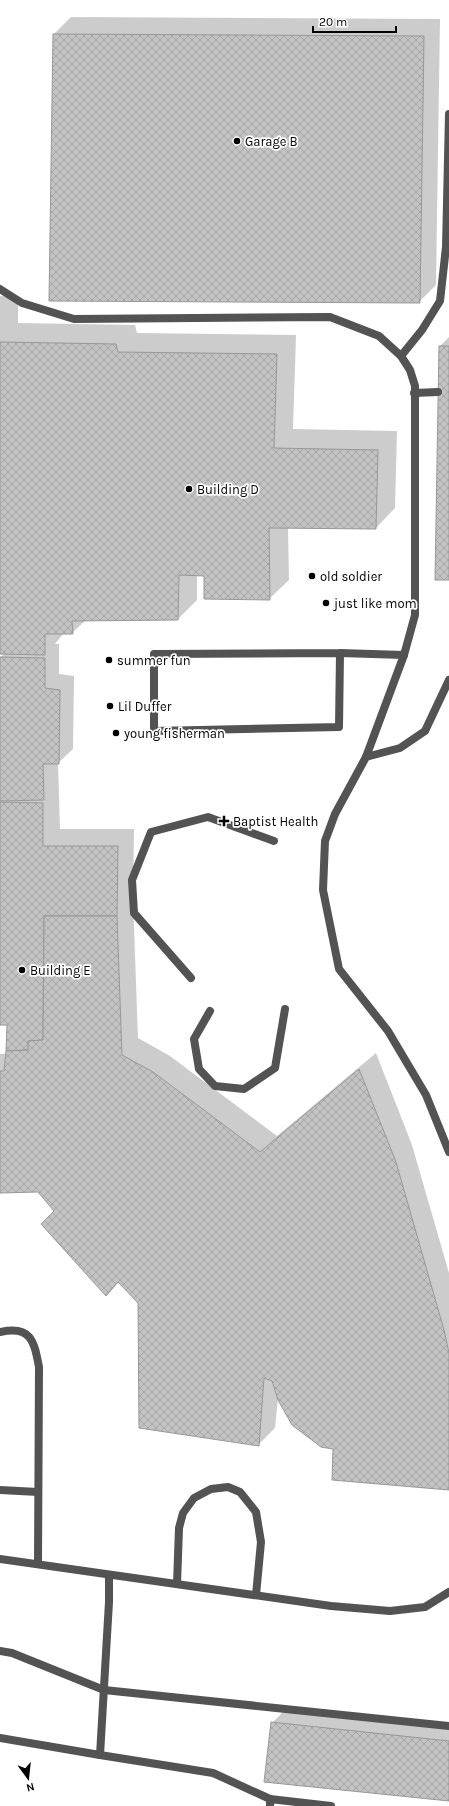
<svg xmlns="http://www.w3.org/2000/svg" width="449" height="1806" font-family="Karla,sans-serif">
<defs>
<pattern id="building-cross-hatch" width="8" height="8" patternUnits="userSpaceOnUse"><rect width="8" height="8" fill="#c3c3c3"/><path d="M0 0l8 8M0 8l8-8" fill="none" stroke="#a6a6a6"/></pattern>
</defs>
<rect width="100%" height="100%" fill="#fff"/>
<g fill="#0003">
<path d="M 71,17 L 440,19 L 436,285 L 419,302 L 54,34 Z"/>
<path d="M 0,296 L 18,297 L 18,323 L 135,325 L 137,333 L 296,335 L 293,429 L 397,431 L 395,508 L 376,528 L 288,527 L 289,580 L 269,599 L 205,575 L 197,575 L 197,600 L 178,619 L 86,620 L 72,633 L 64,633 L 55,644 L 59,644 L 59,674 L 74,676 L 73,749 L 58,763 L 60,829 L 134,829 L 133,899 L 138,1038 L 170,1056 L 277,1136 L 376,1053 L 412,1145 L 449,1273 L 449,1489 L 334,1449 L 278,1398 L 275,1428 L 258,1445 L 139,1302 L 119,1281 L 106,1294 L 56,1211 L 38,1191 L 0,1192 L 0,1054 L 6,1054 L 8,1024 L 0,1024 L 0,658 L 5,653 L 0,653 Z"/>
<path d="M 449,337 L 449,579 L 440,346 Z"/>
<path d="M 289,1706 L 449,1723 L 449,1800 L 272,1723 Z"/>
</g>
<g fill="url(#building-cross-hatch)" stroke="#979797">
<path d="M 53,34 L 424,36 L 420,303 L 49,301 Z"/>
<path d="M 0,342 L 116,344 L 118,352 L 277,354 L 274,448 L 378,450 L 376,529 L 269,528 L 270,600 L 204,599 L 204,576 L 179,575 L 178,620 L 72,621 L 73,634 L 45,634 L 45,655 L 0,654 Z"/>
<path d="M 439,346 L 449,346 L 449,580 L 435,580 Z"/>
<path d="M 0,657 L 45,658 L 45,688 L 60,690 L 59,764 L 43,764 L 44,800 L 0,801 Z"/>
<path d="M 0,802 L 43,803 L 43,846 L 118,846 L 117,916 L 44,916 L 43,1040 L 28,1041 L 28,1050 L 6,1051 L 7,1025 L 0,1025 Z"/>
<path d="M 44,916 L 117,916 L 122,1055 L 153,1072 L 260,1152 L 359,1069 L 396,1162 L 444,1330 L 449,1353 L 449,1490 L 332,1480 L 333,1449 L 321,1447 L 292,1425 L 278,1400 L 272,1381 L 264,1378 L 259,1446 L 139,1428 L 138,1303 L 118,1282 L 106,1296 L 41,1224 L 54,1211 L 38,1192 L 0,1193 L 0,1071 L 4,1071 L 6,1051 L 28,1050 L 28,1041 L 43,1040 Z"/>
<path d="M 271,1722 L 449,1741 L 449,1801 L 264,1782 Z"/>
</g>
<g fill="none" stroke-linecap="round" stroke-linejoin="round">
<g stroke="#535353" stroke-width="8">
<path d="M 0,289 L 22,303 L 74,319 L 330,317 L 379,336 L 401,356 L 410,370 L 415,386 L 415,615 L 404,655 L 366,757 L 335,814 L 325,841 L 323,890 L 339,969 L 388,1031 L 426,1095 L 449,1152"/>
<path d="M 401,356 L 422,330 L 440,301 L 446,247 L 449,114"/>
<path d="M 414,393 L 438,392"/>
<path d="M 340,653 L 339,727 L 154,731 L 154,654 L 340,653 L 404,655"/>
<path d="M 366,757 L 400,748 L 425,731 L 449,680"/>
<path d="M 191,978 L 134,913 L 132,880 L 151,832 L 208,817 L 274,841"/>
<path d="M 210,1011 L 194,1039 L 199,1069 L 215,1086 L 244,1089 L 275,1068 L 285,1009"/>
<path d="M 0,1332 C 31,1325 34,1341 39,1367 L 38,1564"/>
<path d="M 0,1490 L 38,1492"/>
<path d="M 0,1559 L 331,1606 L 390,1611 L 425,1607 L 449,1592"/>
<path d="M 177,1584 L 179,1528 L 183,1513 L 194,1498 L 211,1489 L 228,1487 L 240,1492 L 256,1512 L 261,1542 L 256,1595"/>
<path d="M 0,1651 L 12,1653 L 104,1690 L 449,1726"/>
<path d="M 0,1738 L 100,1755 L 109,1602 L 109,1575"/>
<path d="M 100,1755 L 213,1773 L 270,1799"/>
<path d="M 270,1806 L 270,1799 L 331,1806"/>
</g>
</g>
<g fill="#000" stroke="#fff" stroke-width="1.5">
<circle cx="237" cy="141" r="4"/>
<circle cx="189" cy="489" r="4"/>
<circle cx="312" cy="576" r="4"/>
<circle cx="326" cy="603" r="4"/>
<circle cx="109" cy="660" r="4"/>
<circle cx="110" cy="706" r="4"/>
<circle cx="116" cy="733" r="4"/>
<path d="M222 815h4v4h4v4h-4v4h-4v-4h-4v-4h4z"/>
<circle cx="22" cy="970" r="4"/>
</g>
<g text-anchor="middle" dominant-baseline="central" stroke-width="3.5" stroke-linejoin="round" paint-order="stroke">
<g font-size="13" fill="#000" stroke="#fff" text-anchor="start">
<text x="245" y="141">Garage B</text>
<text x="197" y="489">Building D</text>
<text x="320" y="576">old soldier</text>
<text x="334" y="603">just like mom</text>
<text x="117" y="660">summer fun</text>
<text x="118" y="706">Lil Duffer</text>
<text x="124" y="733">young fisherman</text>
<text x="233" y="821">Baptist Health</text>
<text x="30" y="970">Building E</text>
</g>
</g>
<g transform="translate(28 1778) rotate(165)" stroke="#ffffff" stroke-width="3" paint-order="stroke">
<path d="M0-3L7 15L0 10L-7 15Z" fill="#000000"/>
<text y="-6" font-size="11" font-weight="bold" text-anchor="middle" fill="#000000">N</text>
</g>
<path d="M313 26v6h83v-6" fill="none" stroke="#000000" stroke-width="2"/>
<text x="319" y="26" font-size="12" fill="#000000" stroke="#ffffff" stroke-width="3" paint-order="stroke">20 m</text>
</svg>
